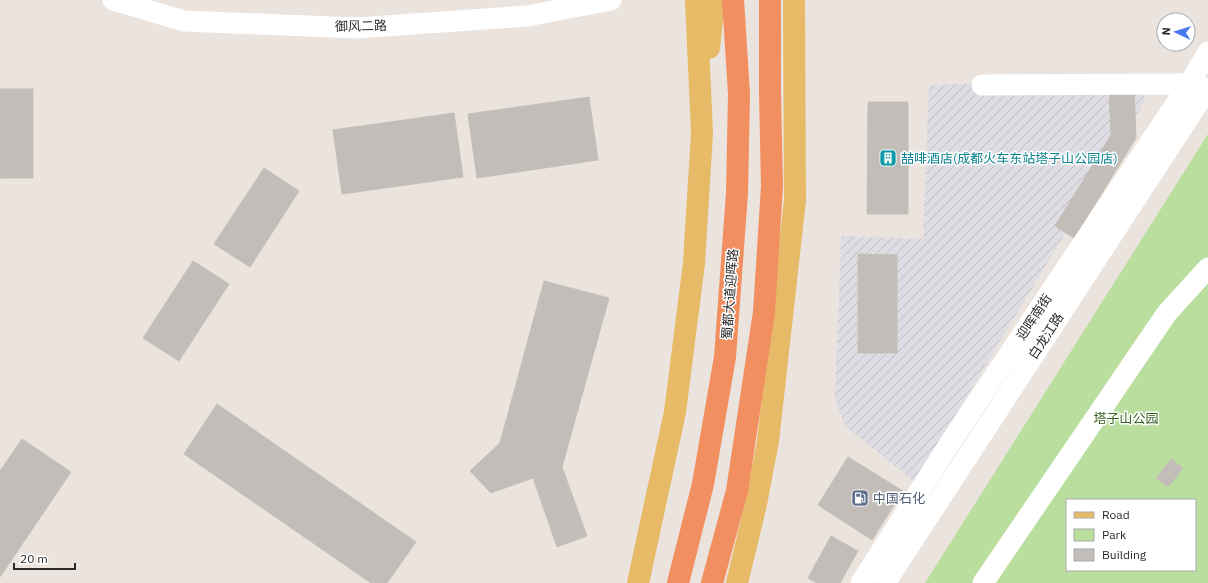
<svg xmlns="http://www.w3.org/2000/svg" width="1208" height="583" font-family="'IBM Plex Sans','Noto Sans SC',sans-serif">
<defs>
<pattern id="industrial-furrows" width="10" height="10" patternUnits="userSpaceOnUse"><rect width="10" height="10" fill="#dedde4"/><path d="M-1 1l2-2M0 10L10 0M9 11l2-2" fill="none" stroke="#bfbec4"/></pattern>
</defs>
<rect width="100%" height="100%" fill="#ebe3dd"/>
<path fill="url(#industrial-furrows)" d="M 1137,79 L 1145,101 L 915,482 L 845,426 L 835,399 L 841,236 L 923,239 L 929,85 Z"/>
<path fill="#bade9d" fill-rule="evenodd" d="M 1208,134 L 1208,583 L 925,583 ZM 1067,500 L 1195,500 L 1195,570 L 1067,570 Z"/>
<g fill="#c3bdb9" stroke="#c6bfb6">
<rect x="0" y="89" width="33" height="89"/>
<path d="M 1134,89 L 1136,138 L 1074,238 L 1055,226 L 1111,135 L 1109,90 Z"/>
<path d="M 589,97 L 598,160 L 477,178 L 468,114 Z"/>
<path d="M 868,102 L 908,102 L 908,214 L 867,214 Z"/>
<path d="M 454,113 L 463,177 L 342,194 L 333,130 Z"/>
<path d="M 264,168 L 299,191 L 250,267 L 214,244 Z"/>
<path d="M 858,254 L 897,255 L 897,353 L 858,353 Z"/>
<path d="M 193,261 L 229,284 L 179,361 L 143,338 Z"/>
<path d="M 544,281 L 609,298 L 562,467 L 587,536 L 557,547 L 533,478 L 491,493 L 470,471 L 500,443 Z"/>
<path d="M 217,404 L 416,542 L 387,583 L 371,583 L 184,454 Z"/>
<path d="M 22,439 L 71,472 L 0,577 L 0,471 Z"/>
<path d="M 848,457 L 903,491 L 872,540 L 818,505 Z"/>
<path d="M 1171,459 L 1183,468 L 1168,487 L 1156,478 Z"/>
<path d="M 831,536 L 858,551 L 840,583 L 817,583 L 808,578 Z"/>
</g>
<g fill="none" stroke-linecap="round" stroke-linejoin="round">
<g stroke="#fff" stroke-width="21">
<path d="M 113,0 L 184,21 L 356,28 L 527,16 L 611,0"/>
<path d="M 982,85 L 1189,84"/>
<path d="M 861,583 L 952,440 L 1189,84 L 1208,52"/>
<path d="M 885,583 L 1208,88"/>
<path d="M 983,583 L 1167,313 L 1208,268"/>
</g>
<g stroke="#e6ba66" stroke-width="22">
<path d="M 709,48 L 714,0"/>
<path d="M 638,583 L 675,412 L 694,263 L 702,133 L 696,0"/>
<path d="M 737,583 L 756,504 L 768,441 L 795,200 L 794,0"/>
</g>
<g stroke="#f28f60" stroke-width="22">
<path d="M 678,583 L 703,484 L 725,357 L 737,193 L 739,94 L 733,0"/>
<path d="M 712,583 L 737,491 L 764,312 L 772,186 L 770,94 L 770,0"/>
</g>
</g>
<defs>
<g id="building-square" transform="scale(0.9)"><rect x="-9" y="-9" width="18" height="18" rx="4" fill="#0f9aa8" stroke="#fff"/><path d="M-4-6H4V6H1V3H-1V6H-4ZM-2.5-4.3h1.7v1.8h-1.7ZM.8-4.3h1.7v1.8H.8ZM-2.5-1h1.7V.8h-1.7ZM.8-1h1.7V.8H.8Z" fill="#fff"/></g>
<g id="fuel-square" transform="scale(0.9)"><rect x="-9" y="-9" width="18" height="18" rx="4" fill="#5c6f8a" stroke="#fff"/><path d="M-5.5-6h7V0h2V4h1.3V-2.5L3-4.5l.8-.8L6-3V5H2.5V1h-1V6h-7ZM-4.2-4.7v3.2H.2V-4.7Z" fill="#fff"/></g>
</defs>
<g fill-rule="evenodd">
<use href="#building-square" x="888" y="158"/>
<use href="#fuel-square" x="860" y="498"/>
</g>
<g text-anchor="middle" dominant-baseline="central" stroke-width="3" stroke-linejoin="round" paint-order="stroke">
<g font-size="13" fill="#2a2a2a" stroke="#fff">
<text transform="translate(361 26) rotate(-1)">御风二路</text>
<text transform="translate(730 294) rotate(-86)">蜀都大道迎晖路</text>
<text transform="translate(1034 317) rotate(-56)">迎晖南街</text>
<text transform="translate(1046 336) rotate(-57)">白龙江路</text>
</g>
<g font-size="13" fill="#0d838f" stroke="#fff" text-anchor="start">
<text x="901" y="158">喆啡酒店(成都火车东站塔子山公园店)</text>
</g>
<g font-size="13" fill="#34611f" stroke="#fff">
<text x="1126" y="418">塔子山公园</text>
</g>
<g font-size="13" fill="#4e5e75" stroke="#fff" text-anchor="start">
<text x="873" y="498">中国石化</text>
</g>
</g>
<rect x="1066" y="499" width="130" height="72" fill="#ffffff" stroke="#aaaaaa"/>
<rect x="1074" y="512" width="20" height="6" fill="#e6ba66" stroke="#aaaaaa"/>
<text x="1102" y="519" font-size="12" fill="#2a2a2a">Road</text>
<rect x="1074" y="529" width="20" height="12" fill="#bade9d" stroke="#aaaaaa"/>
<text x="1102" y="539" font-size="12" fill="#2a2a2a">Park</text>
<rect x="1074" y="549" width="20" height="12" fill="#c3bdb9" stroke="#aaaaaa"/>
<text x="1102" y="559" font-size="12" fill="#2a2a2a">Building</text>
<g transform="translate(1176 32) rotate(274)"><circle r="19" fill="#ffffff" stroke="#aaaaaa"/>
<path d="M0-3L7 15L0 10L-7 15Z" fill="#4879ed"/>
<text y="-6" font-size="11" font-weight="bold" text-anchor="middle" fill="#2a2a2a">N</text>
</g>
<path d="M14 563v6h61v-6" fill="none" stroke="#2a2a2a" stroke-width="2"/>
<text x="20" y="563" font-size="12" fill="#2a2a2a" stroke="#ffffff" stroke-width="3" paint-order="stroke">20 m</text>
</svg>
